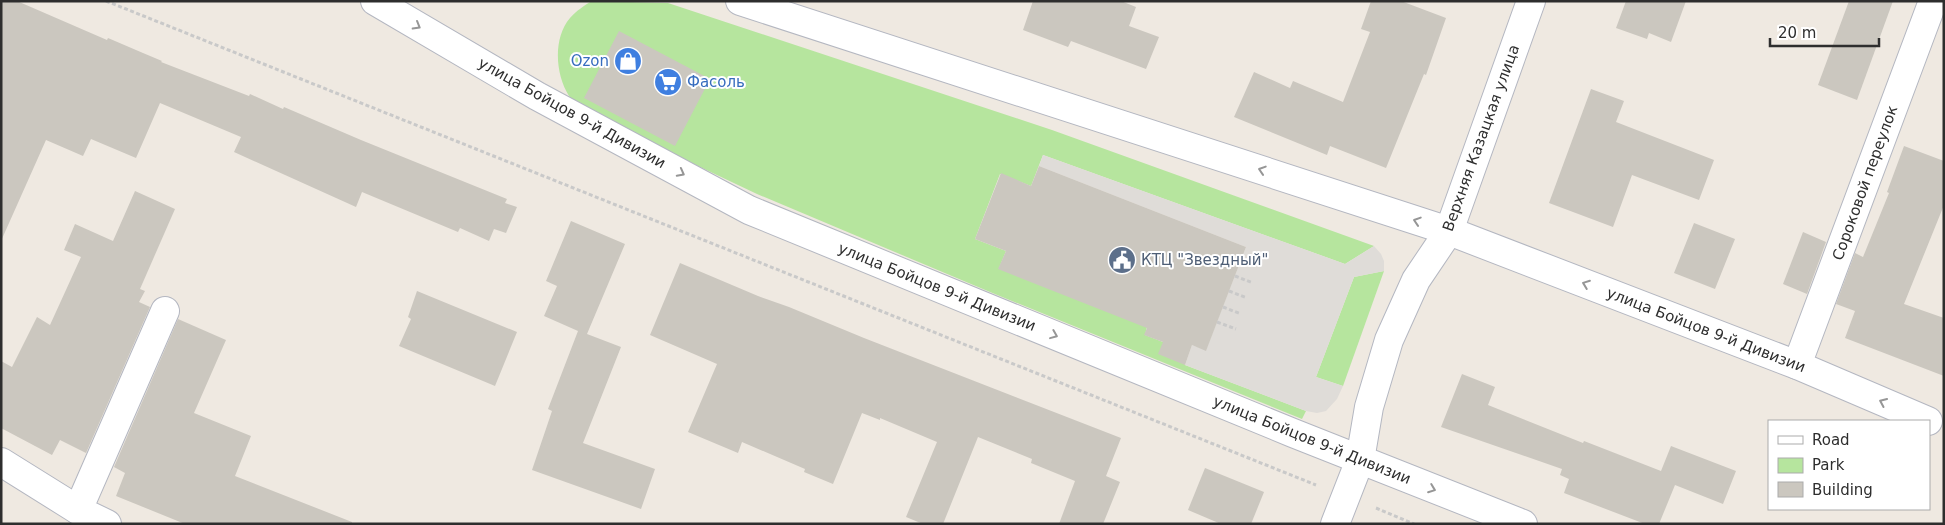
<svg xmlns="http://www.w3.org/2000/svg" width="1945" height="525" font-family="'DejaVu Sans',sans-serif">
<rect width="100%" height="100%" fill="#efe9e1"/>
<g fill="#b6e59e">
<path d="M 592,1 L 668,3 L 1052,130 L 1374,246 L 1345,264 L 1043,155 L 1031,186 L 1000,174 L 975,239 L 1006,251 L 999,268 L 1147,327 L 1145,335 L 1163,342 L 1185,365 L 1306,411 L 1302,419 L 990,292 L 757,194 L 586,113 C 580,108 573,102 569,96 C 555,74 553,38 570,18 C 576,11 585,5 592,1 Z"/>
<path d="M 1384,271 L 1343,386 L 1316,377 L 1354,277 Z"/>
</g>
<path fill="#dfdcd8" d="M 1043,155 L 1345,264 L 1374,246 L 1381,254 L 1384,261 L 1384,271 L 1354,277 L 1316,377 L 1343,386 L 1337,399 L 1326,411 L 1317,413 L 1306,411 L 1185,365 L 1192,345 L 1206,350 L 1246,247 L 1039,166 Z"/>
<g fill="#cbc7bf">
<path d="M 1,1 L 17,1 L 107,40 L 108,38 L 143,53 L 162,61 L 161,62 L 249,96 L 250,94 L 283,109 L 284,107 L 361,140 L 507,199 L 505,203 L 517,207 L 506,233 L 494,229 L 489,241 L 460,228 L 458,232 L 362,192 L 356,207 L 234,152 L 241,137 L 160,103 L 136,158 L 91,139 L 83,156 L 46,140 L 1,241 Z"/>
<path d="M 1033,1 L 1121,1 L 1136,7 L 1129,26 L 1159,37 L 1146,69 L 1071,41 L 1068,47 L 1023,30 Z"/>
<path d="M 1371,1 L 1401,1 L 1446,18 L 1426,75 L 1424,74 L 1386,168 L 1330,146 L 1327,155 L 1234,117 L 1254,72 L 1290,88 L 1293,81 L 1343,102 L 1370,32 L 1361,29 Z"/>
<path d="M 1626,1 L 1686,1 L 1671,42 L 1649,33 L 1647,39 L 1616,28 Z"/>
<path d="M 1849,1 L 1893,1 L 1857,100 L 1818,85 Z"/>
<path d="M 619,31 L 710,79 L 675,146 L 584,98 Z"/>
<path d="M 1591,89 L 1624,101 L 1616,122 L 1714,160 L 1699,200 L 1632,175 L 1613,227 L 1549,203 Z"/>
<path d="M 1904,146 L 1944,161 L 1944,205 L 1904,304 L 1944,318 L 1944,376 L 1845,338 L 1855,311 L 1836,304 L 1855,253 L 1863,257 L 1889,193 L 1887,192 Z"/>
<path d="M 1039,166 L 1246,247 L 1206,351 L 1192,345 L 1185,365 L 1158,354 L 1163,342 L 1144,335 L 1147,328 L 998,269 L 1006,251 L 975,239 L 1001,173 L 1031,186 Z"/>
<path d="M 135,191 L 175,209 L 140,289 L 145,291 L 139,302 L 150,307 L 86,453 L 60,440 L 52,455 L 1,428 L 1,361 L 12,367 L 37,317 L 50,325 L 81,257 L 64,250 L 75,224 L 113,241 Z"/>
<path d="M 571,221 L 625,244 L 587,334 L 621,347 L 583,443 L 655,469 L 641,509 L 532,470 L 552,411 L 548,409 L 578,331 L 544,316 L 557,286 L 546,281 Z"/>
<path d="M 1694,223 L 1735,239 L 1715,289 L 1674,273 Z"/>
<path d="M 1803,232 L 1826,242 L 1807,294 L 1783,284 Z"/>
<path d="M 680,263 L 758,296 L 789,307 L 864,338 L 1121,438 L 1106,476 L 1120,482 L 1103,524 L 1059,524 L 1075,481 L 1031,463 L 1032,459 L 978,437 L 943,524 L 923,524 L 906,517 L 937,442 L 880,418 L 880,420 L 862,413 L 833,484 L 804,472 L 805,469 L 742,442 L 738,453 L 688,432 L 717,364 L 650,335 Z"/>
<path d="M 417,291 L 517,332 L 495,386 L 399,346 L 411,319 L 408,317 Z"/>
<path d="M 178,319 L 226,340 L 194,413 L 251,436 L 235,476 L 352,522 L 352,524 L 185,524 L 116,496 L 125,473 L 114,467 Z"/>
<path d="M 1462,374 L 1495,387 L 1488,405 L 1583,443 L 1584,441 L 1661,471 L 1671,446 L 1736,471 L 1723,504 L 1675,485 L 1659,524 L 1645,524 L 1564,493 L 1569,479 L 1560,475 L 1562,469 L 1441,427 Z"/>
<path d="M 1205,468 L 1264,492 L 1251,524 L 1221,524 L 1188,510 Z"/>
</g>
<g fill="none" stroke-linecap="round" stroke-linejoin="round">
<g stroke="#b4b7c1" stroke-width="30">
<g id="minor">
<path d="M 375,1 L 537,96 L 749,210 L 1293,433 L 1523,524"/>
<path d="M 740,1 L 1449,231 L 1797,365 L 1928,421"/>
<path d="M 1797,365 L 1933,1"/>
<path d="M 1,462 L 78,510 L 107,524"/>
<path d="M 78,510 L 165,311"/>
<path d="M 1335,524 L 1360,460 L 1369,407 L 1389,340 L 1416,280 L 1449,231 L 1531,1"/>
</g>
</g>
<g stroke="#c9c9c9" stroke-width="3" stroke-dasharray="4 2.5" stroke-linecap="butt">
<path d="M 106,1 L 1316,485"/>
<path d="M 1235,276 L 1253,283"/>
<path d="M 1229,291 L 1247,298"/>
<path d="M 1223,307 L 1241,314"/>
<path d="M 1217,322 L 1236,329"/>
<path d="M 1376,508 L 1414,524"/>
</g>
<use href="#minor" stroke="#fff" stroke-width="28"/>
</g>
<defs><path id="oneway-chevron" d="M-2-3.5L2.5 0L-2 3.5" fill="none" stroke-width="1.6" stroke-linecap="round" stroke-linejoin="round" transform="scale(1.25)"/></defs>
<g stroke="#969696">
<use href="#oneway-chevron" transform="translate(417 26) rotate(30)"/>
<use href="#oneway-chevron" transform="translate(1262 170) rotate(-162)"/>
<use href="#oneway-chevron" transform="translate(681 173) rotate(28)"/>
<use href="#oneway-chevron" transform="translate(1417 221) rotate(-162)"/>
<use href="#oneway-chevron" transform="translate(1586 284) rotate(-159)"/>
<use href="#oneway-chevron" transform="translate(1054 335) rotate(22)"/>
<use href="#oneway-chevron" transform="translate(1883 402) rotate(-156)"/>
<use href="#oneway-chevron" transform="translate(1432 489) rotate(21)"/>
</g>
<defs>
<g id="shop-disc" transform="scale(1.4375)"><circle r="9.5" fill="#3f7fe0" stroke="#fff"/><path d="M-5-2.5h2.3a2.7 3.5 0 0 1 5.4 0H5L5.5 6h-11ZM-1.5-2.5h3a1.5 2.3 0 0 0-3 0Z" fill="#fff"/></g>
<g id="supermarket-disc" transform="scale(1.4375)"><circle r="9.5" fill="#3f7fe0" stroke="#fff"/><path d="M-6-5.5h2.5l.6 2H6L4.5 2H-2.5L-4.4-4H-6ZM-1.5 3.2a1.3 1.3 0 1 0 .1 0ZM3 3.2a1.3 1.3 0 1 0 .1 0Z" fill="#fff"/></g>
<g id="civic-disc" transform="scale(1.4375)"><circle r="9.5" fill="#5c6f8a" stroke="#fff"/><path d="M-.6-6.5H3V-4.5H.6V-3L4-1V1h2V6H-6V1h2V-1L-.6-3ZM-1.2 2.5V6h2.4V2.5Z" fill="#fff"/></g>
</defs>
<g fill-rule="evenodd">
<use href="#shop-disc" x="628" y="61"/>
<use href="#supermarket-disc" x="668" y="82"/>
<use href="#civic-disc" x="1122" y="260"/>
</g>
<g text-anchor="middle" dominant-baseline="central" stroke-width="4" stroke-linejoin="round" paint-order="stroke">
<g font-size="15" fill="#366cbe" stroke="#fff" text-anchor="end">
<text x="609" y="61">Ozon</text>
<text x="687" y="82" text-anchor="start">Фасоль</text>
</g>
<g font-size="15" fill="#2e2e2e" stroke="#fff">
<text transform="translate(572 113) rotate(29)">улица Бойцов 9-й Дивизии</text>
<text transform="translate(1481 138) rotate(-70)">Верхняя Казацкая улица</text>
<text transform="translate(1865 183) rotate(-70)">Сороковой переулок</text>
<text transform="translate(937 287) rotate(22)">улица Бойцов 9-й Дивизии</text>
<text transform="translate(1706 330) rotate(21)">улица Бойцов 9-й Дивизии</text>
<text transform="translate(1312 440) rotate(22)">улица Бойцов 9-й Дивизии</text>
</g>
<g font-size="15" fill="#4e5e75" stroke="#fff" text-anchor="start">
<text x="1141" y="260">КТЦ "Звездный"</text>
</g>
</g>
<rect width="1945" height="525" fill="none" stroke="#2e2e2e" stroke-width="5"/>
<rect x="1768" y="420" width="162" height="90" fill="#ffffff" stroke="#ababab"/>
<rect x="1778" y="436" width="25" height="8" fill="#ffffff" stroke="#ababab"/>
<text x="1812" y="445" font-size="15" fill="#2e2e2e">Road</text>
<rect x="1778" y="458" width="25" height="15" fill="#b6e59e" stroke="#ababab"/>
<text x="1812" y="470" font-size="15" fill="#2e2e2e">Park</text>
<rect x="1778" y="482" width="25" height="15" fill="#cbc7bf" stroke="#ababab"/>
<text x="1812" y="495" font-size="15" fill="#2e2e2e">Building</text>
<path d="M1770 38v8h109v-8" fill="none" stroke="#2e2e2e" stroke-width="2.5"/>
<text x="1778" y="38" font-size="15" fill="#2e2e2e" stroke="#ffffff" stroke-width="4" paint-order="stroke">20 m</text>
</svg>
